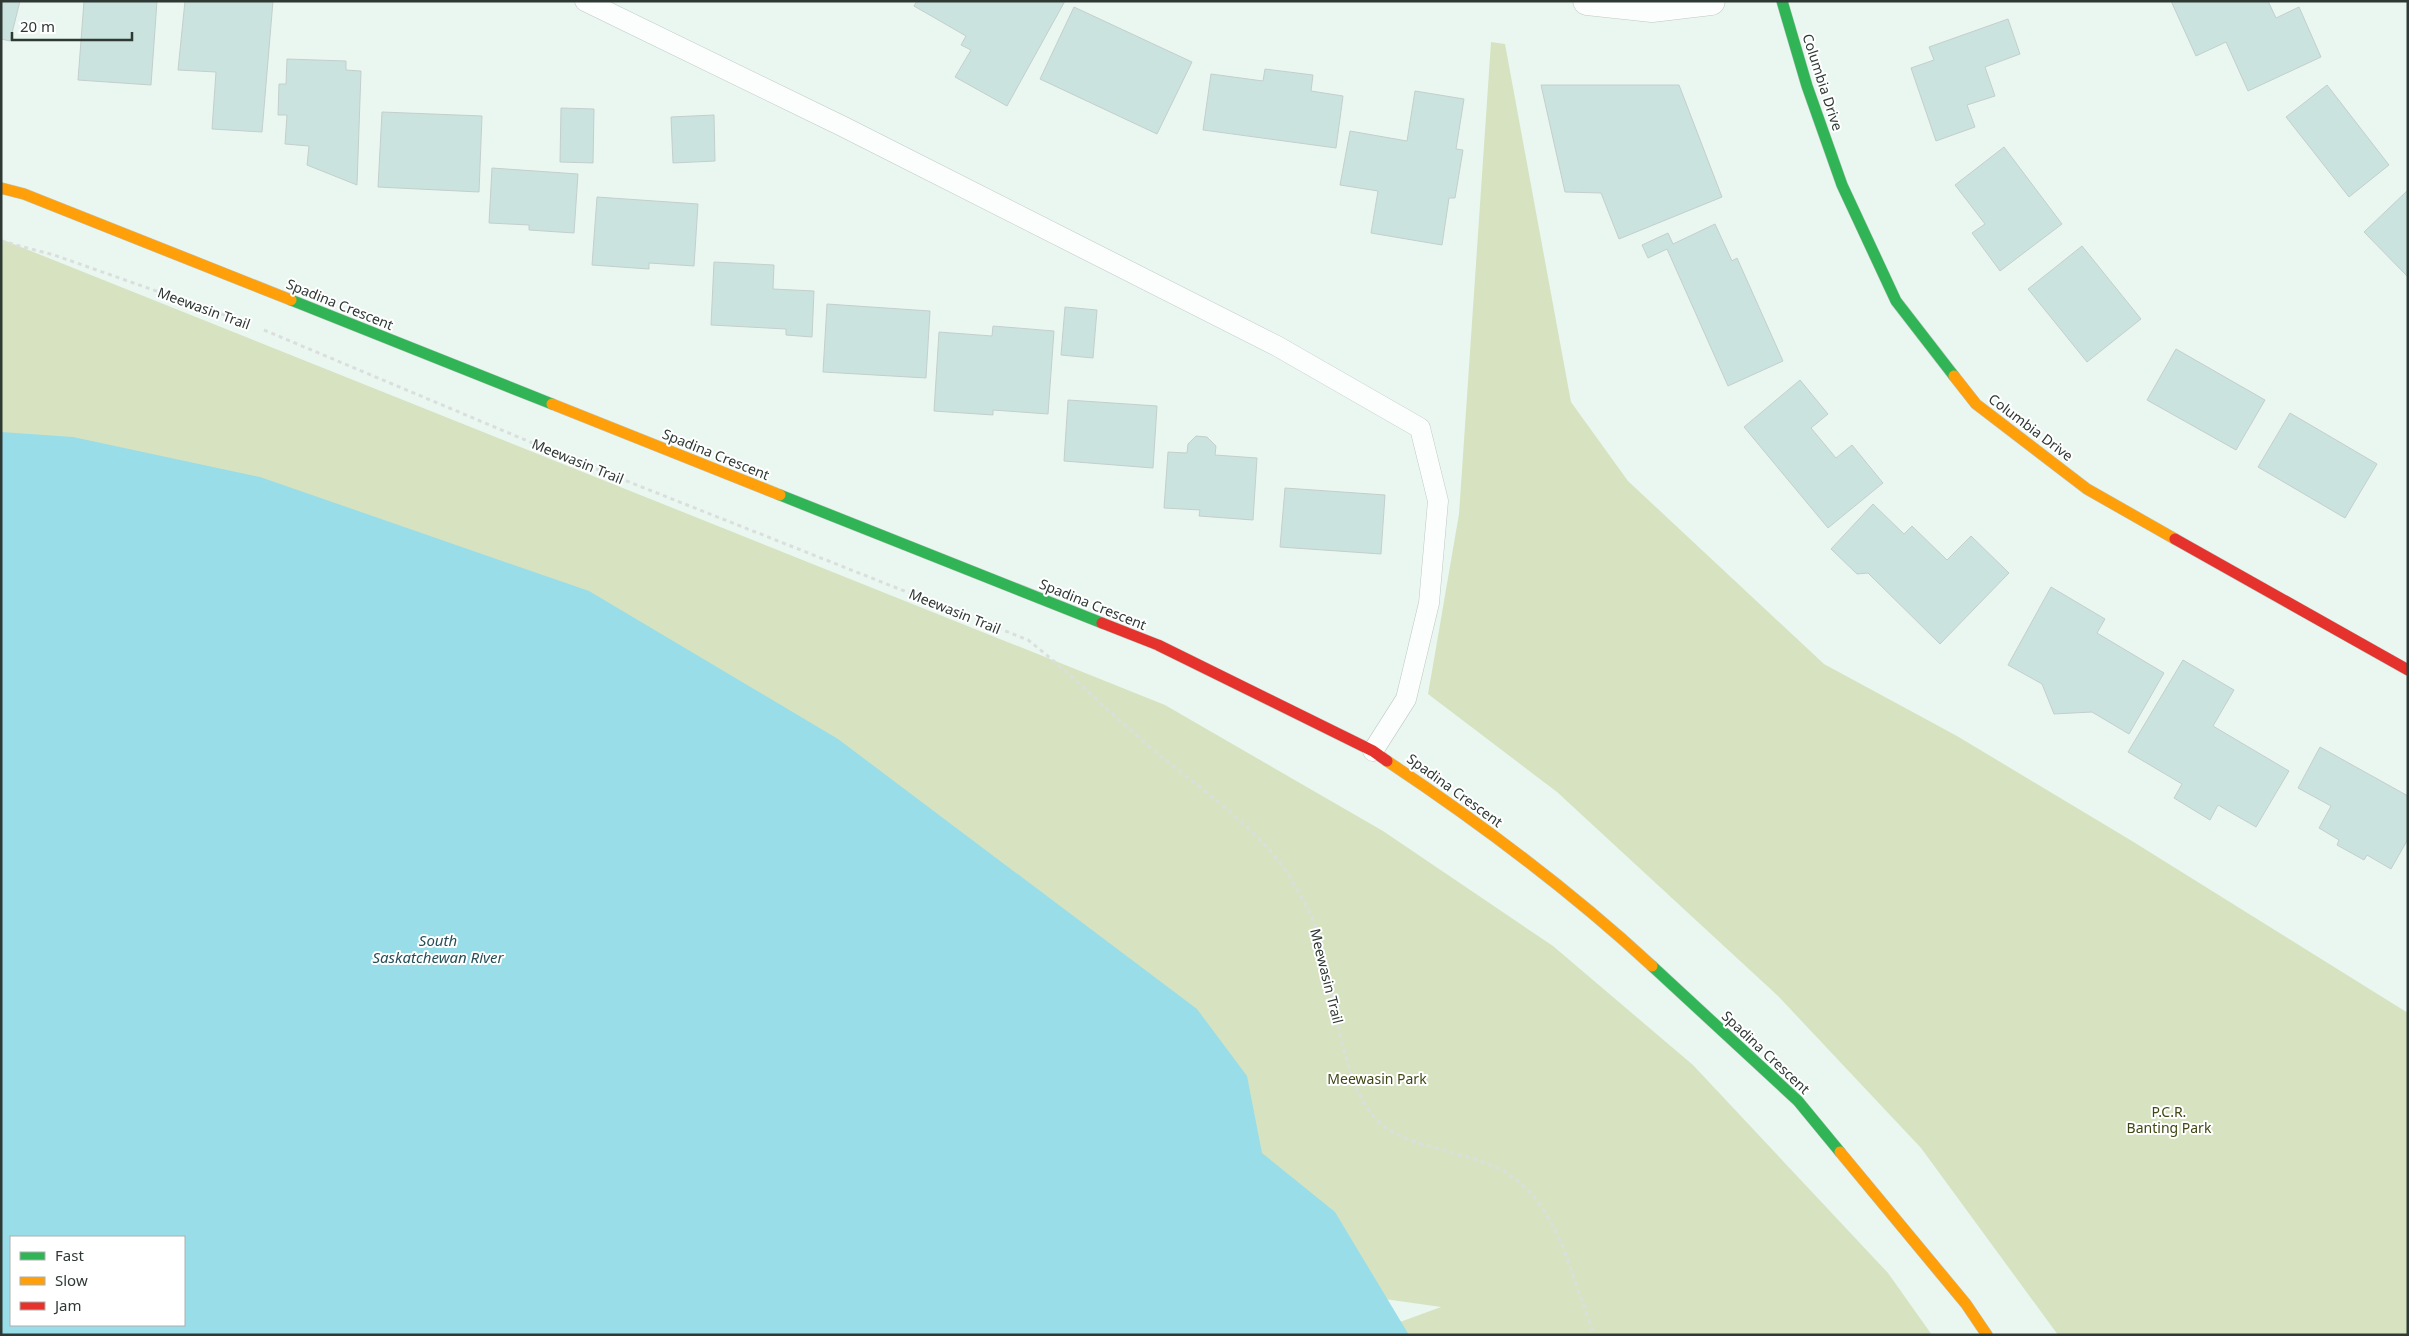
<svg xmlns="http://www.w3.org/2000/svg" width="2409" height="1336" font-family="'Noto Sans',sans-serif">
<rect width="100%" height="100%" fill="#eaf7f1"/>
<g fill="#d7e3c0">
<path d="M 1491,42 L 1505,44 L 1571,402 L 1628,481 L 1824,664 L 1957,736 L 2132,841 L 2408,1013 L 2408,1335 L 2058,1335 L 1921,1148 L 1778,996 L 1557,792 L 1428,694 L 1459,514 Z"/>
<path d="M 1,239 L 1165,705 L 1383,831 L 1553,946 L 1693,1065 L 1888,1273 L 1932,1335 L 1379,1335 L 1378,1330 L 1441,1307 L 1342,1293 L 1,436 Z"/>
</g>
<path fill="#98dde8" fill-rule="evenodd" d="M 1,432 L 73,437 L 260,477 L 589,591 L 838,739 L 1197,1009 L 1247,1076 L 1262,1153 L 1335,1212 L 1409,1335 L 1,1335 ZM 11,1237 L 184,1237 L 184,1325 L 11,1325 Z"/>
<g fill="#cae3de" stroke="#c4cfcc">
<path d="M 1,1 L 20,1 L 10,41 L 1,39 Z"/>
<path d="M 84,1 L 157,1 L 151,85 L 78,80 Z"/>
<path d="M 185,1 L 273,1 L 262,132 L 212,129 L 216,72 L 178,70 Z"/>
<path d="M 917,1 L 1065,1 L 1007,106 L 955,77 L 971,50 L 961,45 L 966,36 L 914,6 Z"/>
<path d="M 2171,1 L 2268,1 L 2276,18 L 2299,7 L 2321,57 L 2248,91 L 2226,42 L 2196,56 Z"/>
<path d="M 1074,7 L 1192,62 L 1157,134 L 1040,79 Z"/>
<path d="M 2008,19 L 2020,54 L 1985,67 L 1995,96 L 1967,105 L 1975,127 L 1936,141 L 1911,68 L 1934,60 L 1929,47 Z"/>
<path d="M 287,59 L 346,61 L 346,70 L 361,71 L 357,185 L 307,165 L 309,146 L 285,144 L 287,115 L 278,115 L 279,84 L 286,84 Z"/>
<path d="M 1265,69 L 1313,75 L 1311,91 L 1343,96 L 1336,148 L 1203,130 L 1211,74 L 1263,81 Z"/>
<path d="M 1541,85 L 1679,85 L 1722,197 L 1619,239 L 1601,193 L 1565,192 Z"/>
<path d="M 2327,85 L 2389,165 L 2349,197 L 2286,117 Z"/>
<path d="M 1415,91 L 1464,99 L 1456,149 L 1463,150 L 1455,198 L 1449,198 L 1442,245 L 1371,233 L 1378,191 L 1340,185 L 1350,131 L 1407,141 Z"/>
<path d="M 561,108 L 594,109 L 593,163 L 560,162 Z"/>
<path d="M 382,112 L 482,116 L 479,192 L 378,187 Z"/>
<path d="M 714,115 L 715,161 L 673,163 L 671,117 Z"/>
<path d="M 2004,147 L 2062,224 L 2000,271 L 1972,233 L 1985,224 L 1955,185 Z"/>
<path d="M 492,168 L 578,174 L 574,233 L 529,230 L 529,225 L 489,223 Z"/>
<path d="M 2408,190 L 2408,277 L 2364,232 Z"/>
<path d="M 597,197 L 698,204 L 694,266 L 649,263 L 649,269 L 592,265 Z"/>
<path d="M 1715,224 L 1732,261 L 1737,258 L 1783,361 L 1728,386 L 1667,249 L 1648,258 L 1642,245 L 1668,233 L 1673,244 Z"/>
<path d="M 2082,246 L 2141,319 L 2087,362 L 2028,289 Z"/>
<path d="M 714,262 L 774,265 L 773,289 L 814,291 L 812,337 L 786,335 L 786,329 L 711,325 Z"/>
<path d="M 827,304 L 930,311 L 926,378 L 823,372 Z"/>
<path d="M 1065,307 L 1097,310 L 1093,358 L 1061,355 Z"/>
<path d="M 993,326 L 1054,331 L 1048,414 L 993,410 L 993,415 L 934,411 L 939,332 L 992,336 Z"/>
<path d="M 2176,349 L 2265,400 L 2236,450 L 2147,400 Z"/>
<path d="M 1800,380 L 1828,414 L 1811,428 L 1836,458 L 1852,445 L 1883,483 L 1828,528 L 1744,427 Z"/>
<path d="M 1068,400 L 1157,406 L 1153,468 L 1064,461 Z"/>
<path d="M 2290,413 L 2377,464 L 2345,518 L 2258,467 Z"/>
<path d="M 1196,436 L 1207,437 L 1216,446 L 1215,455 L 1257,458 L 1253,520 L 1199,516 L 1200,510 L 1164,508 L 1168,452 L 1187,453 L 1188,444 Z"/>
<path d="M 1285,488 L 1385,495 L 1381,554 L 1280,547 Z"/>
<path d="M 1873,504 L 1904,534 L 1912,526 L 1947,560 L 1971,536 L 2009,573 L 1940,644 L 1868,573 L 1857,574 L 1831,549 Z"/>
<path d="M 2051,587 L 2105,619 L 2097,633 L 2164,673 L 2129,734 L 2092,712 L 2054,714 L 2042,684 L 2008,665 Z"/>
<path d="M 2183,660 L 2234,690 L 2213,726 L 2289,771 L 2256,827 L 2218,805 L 2210,820 L 2174,798 L 2182,784 L 2128,752 Z"/>
<path d="M 2320,747 L 2408,796 L 2408,839 L 2391,869 L 2367,855 L 2364,860 L 2337,845 L 2339,840 L 2319,828 L 2331,806 L 2298,788 Z"/>
</g>
<g fill="none" stroke-linecap="round" stroke-linejoin="round">
<g stroke="#bec9c3" stroke-width="21">
<path id="lane" d="M 585,1 L 844,127 L 1277,346 L 1420,428 L 1438,501 L 1429,603 L 1406,699 L 1373,751"/>
</g>
<g stroke="#bec9c3" stroke-width="29">
<path id="street" d="M 1587,1 L 1652,8 L 1711,1"/>
</g>
<g stroke="#bec9c3" stroke-width="12">
<g id="fast">
<path d="M 1782,1 L 1807,86 L 1842,185 L 1896,301 L 1954,376"/>
<path d="M 291,300 L 552,404"/>
<path d="M 780,495 L 1102,623"/>
<path d="M 1652,966 L 1798,1101 L 1840,1152"/>
</g>
</g>
<g stroke="#bec9c3" stroke-width="12">
<g id="slow">
<path d="M 1,188 L 24,194 L 291,300"/>
<path d="M 1954,376 L 1976,404 L 2087,489 L 2175,539"/>
<path d="M 552,404 L 780,495"/>
<path d="M 1387,761 C 1480,823 1570,890 1652,966"/>
<path d="M 1840,1152 L 1966,1304 L 1987,1335"/>
</g>
</g>
<g stroke="#bec9c3" stroke-width="12">
<g id="jam">
<path d="M 2175,539 L 2408,670"/>
<path d="M 1102,623 L 1158,645 L 1373,751 L 1387,761"/>
</g>
</g>
<g stroke="#dadedd" stroke-width="3" stroke-dasharray="4 4" stroke-linecap="butt">
<path d="M 1,241 L 54,255 L 239,320"/>
<path d="M 264,330 L 561,455 L 1028,640 C 1068,671 1103,707 1142,740 C 1196,788 1267,829 1300,895 C 1307,907 1314,921 1318,934 C 1333,984 1340,1080 1375,1118 C 1394,1140 1430,1145 1456,1154 C 1472,1159 1491,1163 1505,1172 C 1562,1207 1570,1279 1595,1335"/>
</g>
<use href="#lane" stroke="#fcfefd" stroke-width="20"/>
<use href="#street" stroke="#fcfefd" stroke-width="28"/>
<use href="#fast" stroke="#30b455" stroke-width="11"/>
<use href="#slow" stroke="#ff9f0a" stroke-width="11"/>
<use href="#jam" stroke="#e5322d" stroke-width="11"/>
</g>
<g text-anchor="middle" dominant-baseline="central" stroke-width="4" stroke-linejoin="round" paint-order="stroke">
<g font-size="14" fill="#2f3934" stroke="#fff">
<text transform="translate(1823 82) rotate(72)">Columbia Drive</text>
<text transform="translate(340 304) rotate(22)">Spadina Crescent</text>
<text transform="translate(204 308) rotate(20)">Meewasin Trail</text>
<text transform="translate(2031 427) rotate(37)">Columbia Drive</text>
<text transform="translate(716 454) rotate(22)">Spadina Crescent</text>
<text transform="translate(578 461) rotate(22)">Meewasin Trail</text>
<text transform="translate(1093 604) rotate(22)">Spadina Crescent</text>
<text transform="translate(955 611) rotate(22)">Meewasin Trail</text>
<text transform="translate(1455 790) rotate(36)">Spadina Crescent</text>
<text transform="translate(1327 976) rotate(76)">Meewasin Trail</text>
<text transform="translate(1766 1052) rotate(43)">Spadina Crescent</text>
</g>
<g font-size="14" fill="#404714" stroke="#fff">
<text x="1377" y="1078">Meewasin Park</text>
<text x="2169" y="1111">P.C.R.<tspan x="2169" dy="16">Banting Park</tspan></text>
</g>
<g font-size="15" font-style="italic" fill="#254f57" stroke="#fff">
<text x="438" y="940">South<tspan x="438" dy="17">Saskatchewan River</tspan></text>
</g>
</g>
<rect width="2409" height="1336" fill="none" stroke="#2f3934" stroke-width="5"/>
<rect x="10" y="1236" width="175" height="90" fill="#ffffff" stroke="#acb0ae"/>
<rect x="20" y="1252" width="25" height="8" fill="#30b455" stroke="#acb0ae"/>
<text x="55" y="1261" font-size="15" fill="#2f3934">Fast</text>
<rect x="20" y="1277" width="25" height="8" fill="#ff9f0a" stroke="#acb0ae"/>
<text x="55" y="1286" font-size="15" fill="#2f3934">Slow</text>
<rect x="20" y="1302" width="25" height="8" fill="#e5322d" stroke="#acb0ae"/>
<text x="55" y="1311" font-size="15" fill="#2f3934">Jam</text>
<path d="M12 32v8h120v-8" fill="none" stroke="#2f3934" stroke-width="2.5"/>
<text x="20" y="32" font-size="15" fill="#2f3934" stroke="#ffffff" stroke-width="4" paint-order="stroke">20 m</text>
</svg>
